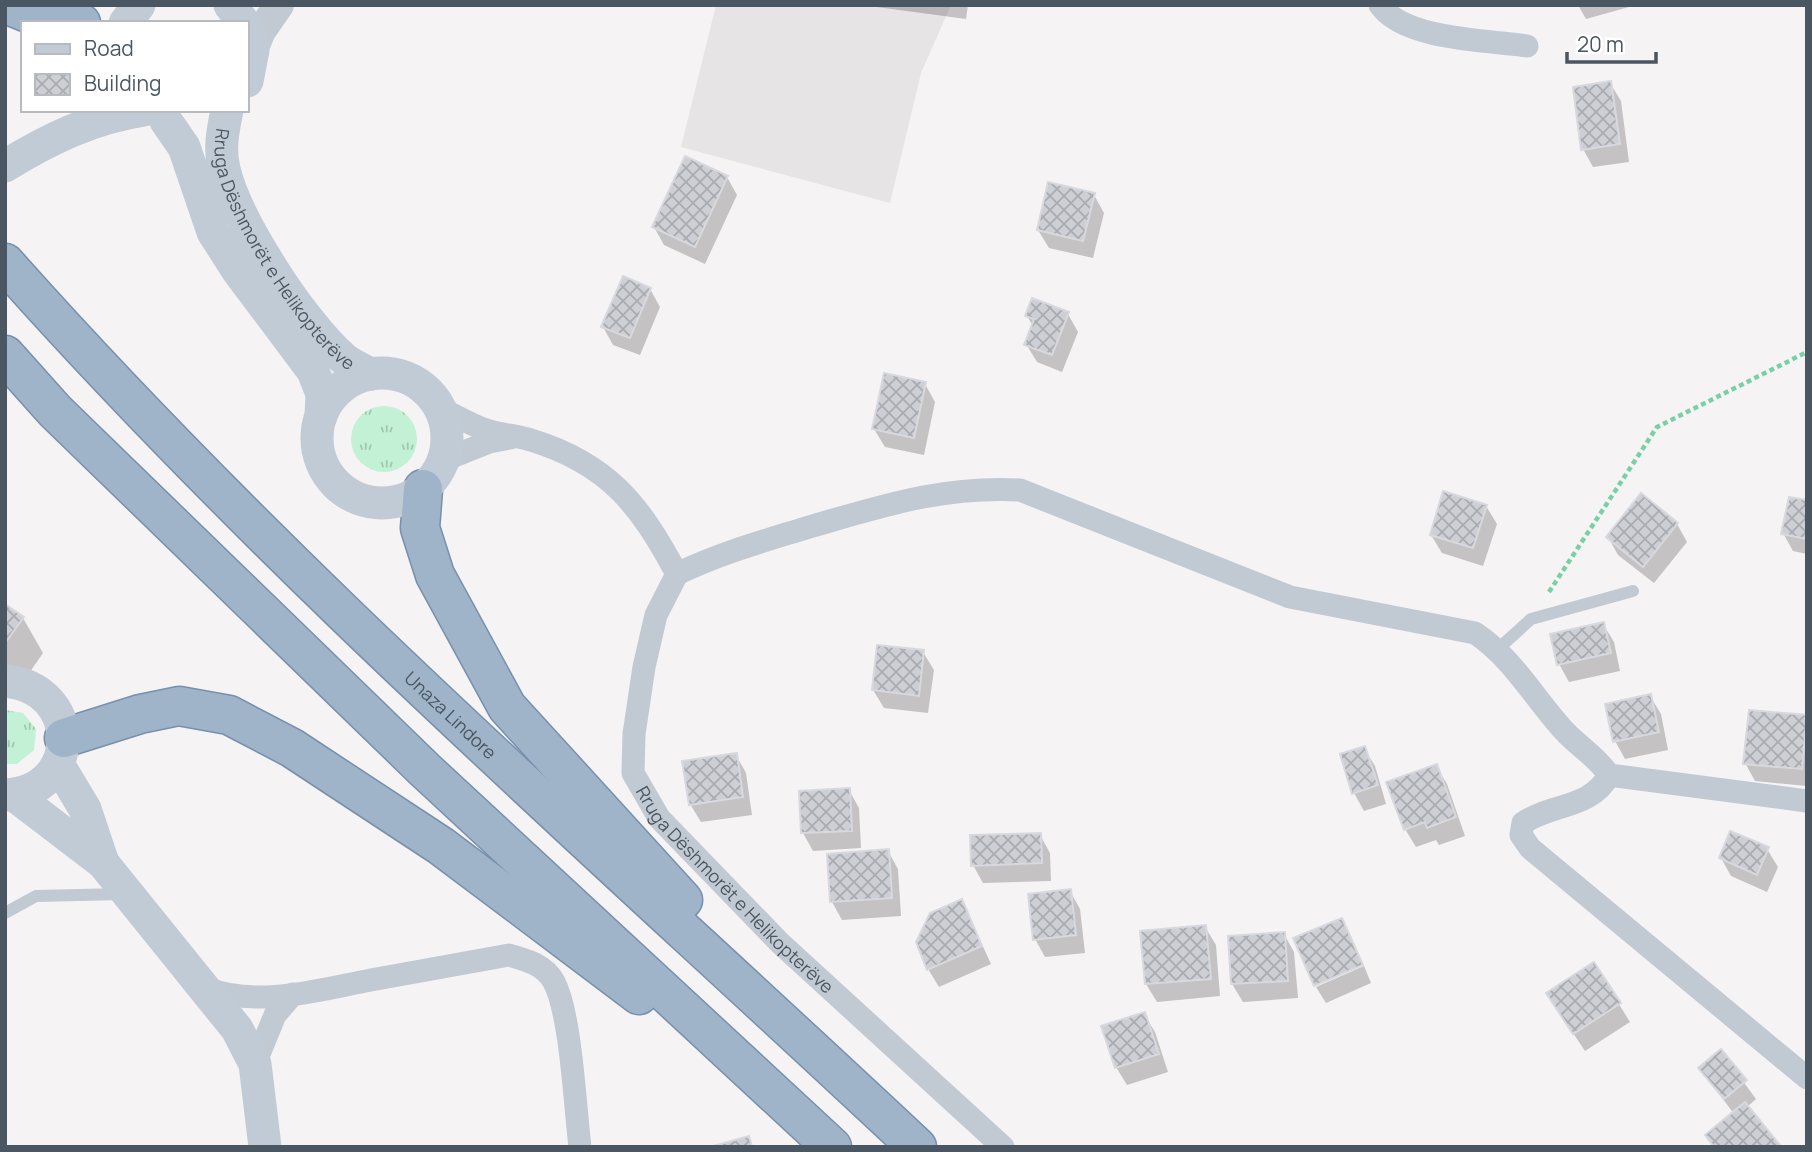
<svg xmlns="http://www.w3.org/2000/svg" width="1812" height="1152" font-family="Manrope,sans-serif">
<defs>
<pattern id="grass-tufts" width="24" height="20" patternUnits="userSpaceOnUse" patternTransform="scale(1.75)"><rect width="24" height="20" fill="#c3f1d5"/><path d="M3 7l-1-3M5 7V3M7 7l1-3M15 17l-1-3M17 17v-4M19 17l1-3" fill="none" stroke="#a0c6b0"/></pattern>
<pattern id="building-cross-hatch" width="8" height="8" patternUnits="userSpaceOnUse" patternTransform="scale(1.75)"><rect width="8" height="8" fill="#cdcfd5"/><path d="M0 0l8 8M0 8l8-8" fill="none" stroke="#a8abb0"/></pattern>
</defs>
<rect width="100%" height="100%" fill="#f5f3f3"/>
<path fill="#e6e4e5" d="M 716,5 L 951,5 L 921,73 L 890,203 L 681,147 Z"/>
<g fill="url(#grass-tufts)">
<circle cx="384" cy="439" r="33"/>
<path d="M 5,710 L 23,713 L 36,729 L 34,750 L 17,764 L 5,764 Z"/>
</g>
<g fill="#0003">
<path d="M 862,5 L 968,5 L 966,19 Z"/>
<path d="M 1578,5 L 1629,5 L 1629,7 L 1586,19 Z"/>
<path d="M 1610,83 L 1621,101 L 1629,162 L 1593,167 L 1583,149 Z"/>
<path d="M 727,177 L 737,195 L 705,264 L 664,245 L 654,227 Z"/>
<path d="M 1094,195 L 1104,213 L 1093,258 L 1049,248 L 1038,230 Z"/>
<path d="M 650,289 L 660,307 L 640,355 L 613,345 L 603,327 Z"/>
<path d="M 1068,314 L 1078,332 L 1062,372 L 1037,362 L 1026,344 L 1033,326 L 1027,316 Z"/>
<path d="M 925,384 L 935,402 L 924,455 L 885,447 L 874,429 Z"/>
<path d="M 1807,502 L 1807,554 L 1793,551 L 1783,533 Z"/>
<path d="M 1486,506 L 1497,524 L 1483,566 L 1442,553 L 1431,535 Z"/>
<path d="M 1677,524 L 1687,542 L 1654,583 L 1618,555 L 1608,537 Z"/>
<path d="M 5,606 L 23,618 L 43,653 L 14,695 L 5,689 Z"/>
<path d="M 1603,624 L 1614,642 L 1620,671 L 1569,682 L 1559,664 Z"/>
<path d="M 923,652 L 934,670 L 928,713 L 884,708 L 873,690 Z"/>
<path d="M 1650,696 L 1661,714 L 1668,750 L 1625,759 L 1615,741 Z"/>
<path d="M 1806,716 L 1807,786 L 1755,781 L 1745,763 Z"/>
<path d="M 1364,748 L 1375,766 L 1386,804 L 1364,811 L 1354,793 Z"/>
<path d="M 736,755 L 746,773 L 752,815 L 701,822 L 690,804 Z"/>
<path d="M 1436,766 L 1447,784 L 1465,836 L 1439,845 L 1436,840 L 1416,847 L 1405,829 Z"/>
<path d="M 849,790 L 859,808 L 861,848 L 813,851 L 803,833 Z"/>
<path d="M 1040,835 L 1050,853 L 1051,881 L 983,883 L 973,865 Z"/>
<path d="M 1767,849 L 1778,867 L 1767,892 L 1731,876 L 1721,858 Z"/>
<path d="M 888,851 L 898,869 L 901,916 L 842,920 L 832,902 L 829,855 Z"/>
<path d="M 1070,891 L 1080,909 L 1085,953 L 1045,957 L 1035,939 Z"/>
<path d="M 962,901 L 991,964 L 939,987 L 928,969 Z"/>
<path d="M 1342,920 L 1363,963 L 1315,984 Z"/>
<path d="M 1205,927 L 1216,945 L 1220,996 L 1157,1002 L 1146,984 Z"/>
<path d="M 1284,934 L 1294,952 L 1298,998 L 1243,1002 L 1232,984 L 1230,937 Z"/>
<path d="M 1594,964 L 1630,1022 L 1585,1051 L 1559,1012 Z"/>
<path d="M 1364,966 L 1371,983 L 1326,1003 L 1316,987 Z"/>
<path d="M 1144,1014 L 1155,1032 L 1168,1072 L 1127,1085 L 1116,1067 Z"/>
<path d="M 1721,1051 L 1756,1099 L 1747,1107 L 1779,1147 L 1713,1147 L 1707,1136 L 1734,1114 L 1700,1068 Z"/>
</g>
<g fill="url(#building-cross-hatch)" stroke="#d7d9de" stroke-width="2">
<path d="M 1611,81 L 1620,144 L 1581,150 L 1573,87 Z"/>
<path d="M 685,156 L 728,176 L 695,247 L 652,227 Z"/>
<path d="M 1048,182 L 1095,193 L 1083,241 L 1037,230 Z"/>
<path d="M 623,276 L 651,288 L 630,338 L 601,327 Z"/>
<path d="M 1032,298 L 1069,312 L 1052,355 L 1024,345 L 1034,319 L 1025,316 Z"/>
<path d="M 884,373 L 926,382 L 914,438 L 872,429 Z"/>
<path d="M 1443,491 L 1487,505 L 1473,548 L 1430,535 Z"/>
<path d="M 1641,493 L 1678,523 L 1643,567 L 1606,537 Z"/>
<path d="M 1789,497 L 1807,500 L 1807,539 L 1781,534 Z"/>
<path d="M 5,604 L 24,617 L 5,643 Z"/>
<path d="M 1604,622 L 1611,653 L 1557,665 L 1550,634 Z"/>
<path d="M 877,645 L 924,650 L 919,696 L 872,690 Z"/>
<path d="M 1651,694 L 1659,732 L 1613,742 L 1605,704 Z"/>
<path d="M 1749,710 L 1807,715 L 1802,769 L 1743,764 Z"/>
<path d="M 1365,746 L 1378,785 L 1352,794 L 1340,754 Z"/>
<path d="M 737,753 L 743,797 L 689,805 L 682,761 Z"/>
<path d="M 1437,764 L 1456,817 L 1427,828 L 1425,822 L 1404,830 L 1386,782 Z"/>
<path d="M 850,788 L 852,831 L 801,833 L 799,791 Z"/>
<path d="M 1730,831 L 1769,847 L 1757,875 L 1719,858 Z"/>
<path d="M 1041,833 L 1042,863 L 971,866 L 970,835 Z"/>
<path d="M 889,849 L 892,898 L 830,902 L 827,854 Z"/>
<path d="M 1071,889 L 1076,935 L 1033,940 L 1028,894 Z"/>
<path d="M 962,899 L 982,946 L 927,970 L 916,942 L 930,913 Z"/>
<path d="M 1342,918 L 1363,965 L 1314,986 L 1293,938 Z"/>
<path d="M 1206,925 L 1211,979 L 1145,984 L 1140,931 Z"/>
<path d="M 1285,932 L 1288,981 L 1231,984 L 1228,936 Z"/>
<path d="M 1594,962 L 1621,1003 L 1573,1034 L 1546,993 Z"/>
<path d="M 1145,1012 L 1159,1054 L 1115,1068 L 1101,1026 Z"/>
<path d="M 1721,1049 L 1747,1080 L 1724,1099 L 1698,1068 Z"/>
<path d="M 1745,1102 L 1780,1145 L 1778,1147 L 1714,1147 L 1705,1135 Z"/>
<path d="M 749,1136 L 752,1147 L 710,1147 Z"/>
</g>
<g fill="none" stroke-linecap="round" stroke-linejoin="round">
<g stroke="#7690ad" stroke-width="41">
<g id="trunk">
<path d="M 8,5 L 40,18 L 81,23"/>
<path id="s3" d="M 5,263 C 287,580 608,857 917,1147"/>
<path d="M 5,355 L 55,411 L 425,770 L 832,1147"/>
<path d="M 423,489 L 420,528 L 435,575 L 507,707 L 683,900"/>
<path d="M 64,738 L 140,714 L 179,706 L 229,715 L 292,748 L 441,846 L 639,995"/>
</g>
</g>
<path stroke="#7ad0a6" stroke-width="4.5" stroke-dasharray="5 3.5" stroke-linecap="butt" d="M 1549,592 L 1657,427 L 1807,352"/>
<g stroke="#c1cad2" stroke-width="12">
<path d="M 1499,648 L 1531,619 L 1633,591"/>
<path d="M 5,913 L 36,896 L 123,894"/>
</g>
<g stroke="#c1cad2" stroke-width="23">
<path d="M 1380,5 C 1404,40 1488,40 1527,46"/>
<path d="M 440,408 C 454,415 468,423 483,429 C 499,435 516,435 531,440 C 609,464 640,505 677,574"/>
<path d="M 444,460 L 489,442 L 510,438"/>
<path d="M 677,574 C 720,553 764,541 809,527 C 883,506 942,486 1020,490 L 1290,597 L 1475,633 C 1511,657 1531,693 1559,725 C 1574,744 1596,755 1609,775"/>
<path id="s1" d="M 677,574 L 656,615 L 644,667 L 634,734 L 633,773 L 659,818 L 780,943 L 1003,1147"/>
<path d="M 1609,775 C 1591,809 1552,803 1523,823 L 1521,835 L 1530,848 L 1807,1078"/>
<path d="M 1609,775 L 1807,801"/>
<path d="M 206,988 C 258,1008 318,990 371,980 C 417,972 463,963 509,955 C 527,960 545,965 554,982 C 571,1014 575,1107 580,1147"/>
<path d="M 255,1064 L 275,1015 L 293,994"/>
</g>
<path stroke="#c1cad2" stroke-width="30" d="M 253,50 L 261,31 L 279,5"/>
<g stroke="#c1cbd6" stroke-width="33">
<path d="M 230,5 L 244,23"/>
<path d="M 125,23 L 139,5"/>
<path d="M 247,29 L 253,50 L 247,81"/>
<path id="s2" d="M 227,110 C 223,130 219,149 224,169 C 236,221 302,322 343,358 C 351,365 361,369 371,374"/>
<path d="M 166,121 L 184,147 L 213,232 L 238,271 L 313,371 L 322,394 L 321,416"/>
<path d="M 5,166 C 49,139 92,118 144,110"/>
<circle cx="382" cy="438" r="65"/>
<path d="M 5,681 C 83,688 82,792 5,795"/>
<path d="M 58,764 L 85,809 L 103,863"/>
<path d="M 14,795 L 103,863 L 237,1029 L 255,1064 L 265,1147"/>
</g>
<use href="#trunk" stroke="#9fb4c9" stroke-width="38"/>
</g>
<g text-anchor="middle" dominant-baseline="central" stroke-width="5" stroke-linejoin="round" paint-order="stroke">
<g font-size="18" fill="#4a5661" stroke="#fff">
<text stroke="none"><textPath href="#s2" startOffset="158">Rruga Dëshmorët e Helikopterëve</textPath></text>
<text stroke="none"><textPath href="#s3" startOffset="635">Unaza Lindore</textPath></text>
<text stroke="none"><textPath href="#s1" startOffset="362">Rruga Dëshmorët e Helikopterëve</textPath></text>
</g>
</g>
<rect width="1812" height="1152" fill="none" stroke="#4a5661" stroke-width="14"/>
<rect x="21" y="21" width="228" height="91" fill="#ffffff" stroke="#b7bbc0" stroke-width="2"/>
<rect x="35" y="44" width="35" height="10" fill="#c1cbd6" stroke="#b7bbc0" stroke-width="2"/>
<text x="84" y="56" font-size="21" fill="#4a5661">Road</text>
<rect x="35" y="74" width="35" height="21" fill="url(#building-cross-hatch)" stroke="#b7bbc0" stroke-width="2"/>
<text x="84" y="91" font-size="21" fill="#4a5661">Building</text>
<path d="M1567 52v10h89v-10" fill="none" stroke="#4a5661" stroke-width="3.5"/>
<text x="1577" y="52" font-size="21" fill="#4a5661" stroke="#ffffff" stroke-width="5" paint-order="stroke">20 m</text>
</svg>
